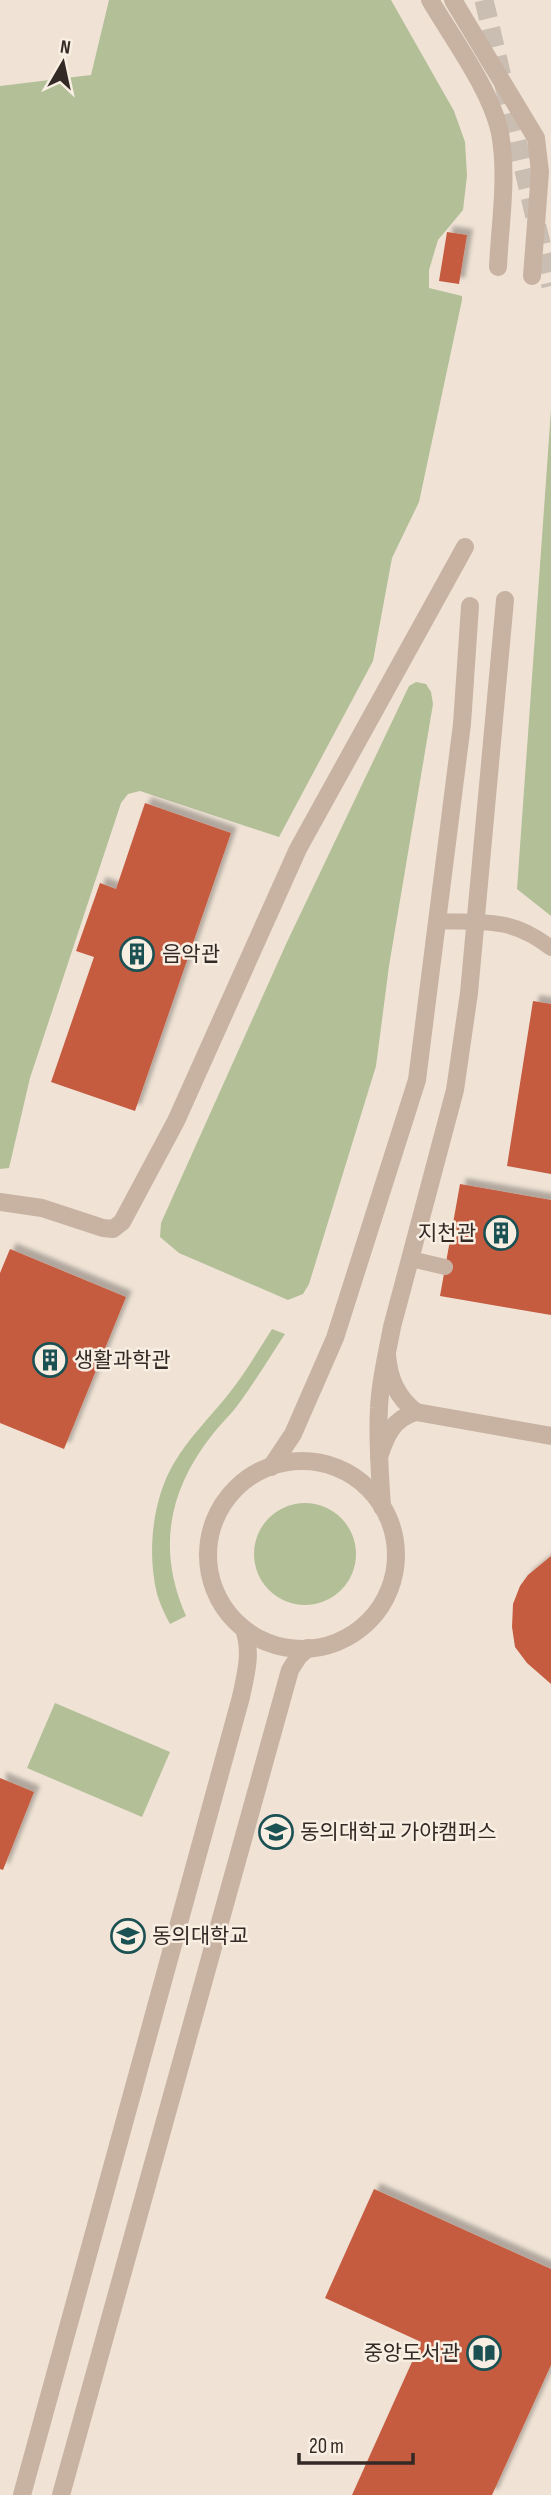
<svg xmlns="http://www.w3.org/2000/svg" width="551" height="2495" font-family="'Sofia Sans Condensed','Noto Sans KR',sans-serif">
<defs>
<filter id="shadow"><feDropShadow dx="6" dy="-6" stdDeviation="2" flood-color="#0004"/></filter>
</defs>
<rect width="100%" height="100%" fill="#f0e3d6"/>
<g fill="#b2bf97">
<path d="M 109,0 L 391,0 L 454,111 L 465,142 L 467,176 L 463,210 L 438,240 L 429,270 L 429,288 L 462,296 L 462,300 L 419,502 L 392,558 L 373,661 L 279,837 L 140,791 L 128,794 L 121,803 L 30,1078 L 9,1168 L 0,1169 L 0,86 L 91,75 Z"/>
<path d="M 551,410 L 551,916 L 517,889 Z"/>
<path d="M 416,682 L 426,684 L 431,692 L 433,704 L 389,966 L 376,1066 L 309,1284 L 303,1294 L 288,1300 L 179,1253 L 160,1237 L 161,1223 L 287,942 L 409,686 Z"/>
<path d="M 272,1329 L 285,1334 C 270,1357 256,1380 240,1402 C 232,1414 221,1423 212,1435 C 168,1491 157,1550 186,1616 L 170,1624 C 165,1615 160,1604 157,1594 C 147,1553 152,1500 174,1463 C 189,1438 209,1418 227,1396 C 244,1375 258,1351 272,1329 Z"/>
<circle cx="305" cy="1554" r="51"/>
<path d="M 55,1703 L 170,1752 L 142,1817 L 27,1768 Z"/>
</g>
<g fill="#c55c40" filter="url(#shadow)">
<path d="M 447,232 L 467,235 L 459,284 L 439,281 Z"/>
<path d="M 145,803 L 231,833 L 135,1111 L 51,1082 L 94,957 L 76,951 L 100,883 L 116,889 Z"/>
<path d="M 533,1001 L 551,1004 L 551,1174 L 507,1166 Z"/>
<path d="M 460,1184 L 551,1200 L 551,1315 L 440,1296 Z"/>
<path d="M 10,1249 L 126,1297 L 64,1449 L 0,1423 L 0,1273 Z"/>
<path d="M 551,1556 L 551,1684 L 527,1663 L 515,1647 L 512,1627 L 513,1604 L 520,1586 L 528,1575 Z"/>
<path d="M 0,1778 L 34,1792 L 3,1870 L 0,1869 Z"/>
<path d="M 374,2189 L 551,2269 L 551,2365 L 492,2495 L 352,2495 L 421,2342 L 325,2298 Z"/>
</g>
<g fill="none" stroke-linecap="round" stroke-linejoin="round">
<path stroke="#cabeb3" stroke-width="19" stroke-dasharray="19 10" stroke-linecap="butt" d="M 484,0 L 551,286"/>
<g stroke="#c8b3a3" stroke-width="16">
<path d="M 437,921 C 486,923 511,917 551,948"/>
<path d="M 411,1259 L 445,1267"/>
</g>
<g stroke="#c8b3a3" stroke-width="18">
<path d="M 0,1202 L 42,1208 L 103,1228 L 113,1229 L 122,1222 L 176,1121 L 298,849 L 465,547"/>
<path d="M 387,1355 C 389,1379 397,1397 416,1412"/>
<path d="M 379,1457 C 386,1435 393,1419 416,1412 L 551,1436"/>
</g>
<g stroke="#c8b3a3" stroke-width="18">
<path d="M 430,0 C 453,39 491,90 500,133 C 508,177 500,223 498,267"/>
<path d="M 453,0 L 536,138 L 540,172 L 532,276"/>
<circle cx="302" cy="1555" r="94"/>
<path d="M 271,1467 L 293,1434 L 335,1338 L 417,1080 L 462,724 L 470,606"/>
<path d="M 382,1507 C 380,1474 377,1441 379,1408 C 380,1381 387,1354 392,1327 L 455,1090 L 469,993 L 505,600"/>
<path d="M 22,2495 L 241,1697 C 246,1673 252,1653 244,1629"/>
<path d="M 61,2495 L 290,1670 L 299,1656 L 308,1648"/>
</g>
</g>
<defs>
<g id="building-ring" transform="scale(1.75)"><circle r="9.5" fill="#f8eee2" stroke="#1b5153" stroke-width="1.5"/><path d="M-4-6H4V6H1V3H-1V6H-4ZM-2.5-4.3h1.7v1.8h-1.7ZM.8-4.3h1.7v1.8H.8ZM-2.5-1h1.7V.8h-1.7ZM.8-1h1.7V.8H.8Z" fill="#1b5153"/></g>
<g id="university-ring" transform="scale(1.75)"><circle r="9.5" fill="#f8eee2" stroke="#1b5153" stroke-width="1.5"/><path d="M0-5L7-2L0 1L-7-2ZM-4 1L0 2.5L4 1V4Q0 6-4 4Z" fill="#1b5153"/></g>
<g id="library-ring" transform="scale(1.75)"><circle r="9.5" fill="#f8eee2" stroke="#1b5153" stroke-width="1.5"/><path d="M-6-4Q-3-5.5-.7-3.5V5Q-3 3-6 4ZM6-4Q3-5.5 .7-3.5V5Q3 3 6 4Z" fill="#1b5153"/></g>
</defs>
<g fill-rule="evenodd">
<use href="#building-ring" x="137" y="954"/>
<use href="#building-ring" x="501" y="1233"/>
<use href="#building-ring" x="50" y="1360"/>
<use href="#university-ring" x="276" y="1832"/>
<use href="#university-ring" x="128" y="1936"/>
<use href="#library-ring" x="484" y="2353"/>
</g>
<g text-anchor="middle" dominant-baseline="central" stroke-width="5" stroke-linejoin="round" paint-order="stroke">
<g font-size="21" fill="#332925" stroke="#f8eee2" text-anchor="start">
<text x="162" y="954">음악관</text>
<text x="476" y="1233" text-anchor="end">지천관</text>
<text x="74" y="1360">생활과학관</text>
<text x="300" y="1832">동의대학교 가야캠퍼스</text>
<text x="152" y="1936">동의대학교</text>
<text x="460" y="2353" text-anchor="end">중앙도서관</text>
</g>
</g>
<g transform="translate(63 63) rotate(9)" stroke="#f8eee2" stroke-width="5" paint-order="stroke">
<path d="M0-5L12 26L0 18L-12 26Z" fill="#332925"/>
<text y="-10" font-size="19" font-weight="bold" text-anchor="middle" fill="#332925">N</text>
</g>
<path d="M299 2453v10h114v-10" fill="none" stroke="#332925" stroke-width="3.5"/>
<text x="309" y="2453" font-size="21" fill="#332925" stroke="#f8eee2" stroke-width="5" paint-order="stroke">20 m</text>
</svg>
